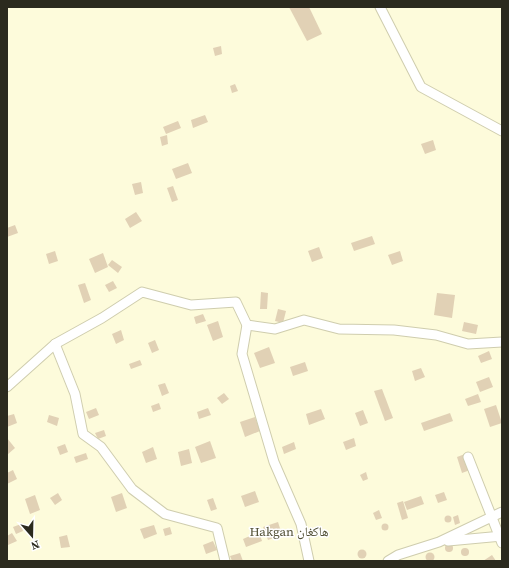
<svg xmlns="http://www.w3.org/2000/svg" width="509" height="568" font-family="'Source Serif 4','Noto Naskh Arabic',serif">
<rect width="100%" height="100%" fill="#fdfbdb"/>
<g fill="#e1d1b5">
<path d="M 289,7 L 309,7 L 322,34 L 307,41 Z"/>
<path d="M 221,46 L 222,54 L 215,56 L 213,48 Z"/>
<path d="M 235,84 L 238,91 L 232,93 L 230,86 Z"/>
<path d="M 205,115 L 208,122 L 193,128 L 191,120 Z"/>
<path d="M 178,121 L 181,128 L 166,134 L 163,127 Z"/>
<path d="M 167,135 L 168,144 L 162,146 L 160,137 Z"/>
<path d="M 433,140 L 436,150 L 425,154 L 421,144 Z"/>
<path d="M 188,163 L 192,173 L 176,179 L 172,169 Z"/>
<path d="M 141,182 L 143,193 L 135,195 L 132,184 Z"/>
<path d="M 173,186 L 178,200 L 172,202 L 167,188 Z"/>
<path d="M 136,212 L 142,221 L 130,228 L 125,219 Z"/>
<path d="M 15,225 L 18,233 L 7,237 L 7,228 Z"/>
<path d="M 372,236 L 375,244 L 354,251 L 351,243 Z"/>
<path d="M 319,247 L 323,258 L 312,262 L 308,251 Z"/>
<path d="M 55,251 L 58,261 L 49,264 L 46,254 Z"/>
<path d="M 400,251 L 403,261 L 392,265 L 388,255 Z"/>
<path d="M 103,253 L 108,267 L 95,273 L 89,259 Z"/>
<path d="M 112,260 L 122,267 L 118,273 L 108,265 Z"/>
<path d="M 113,281 L 117,288 L 109,292 L 105,285 Z"/>
<path d="M 85,283 L 91,300 L 84,303 L 78,285 Z"/>
<path d="M 261,292 L 268,293 L 267,309 L 260,309 Z"/>
<path d="M 437,293 L 455,295 L 452,318 L 434,315 Z"/>
<path d="M 278,309 L 286,311 L 283,323 L 275,321 Z"/>
<path d="M 203,314 L 206,321 L 196,324 L 194,317 Z"/>
<path d="M 218,321 L 223,337 L 213,341 L 207,325 Z"/>
<path d="M 464,322 L 478,325 L 476,334 L 462,331 Z"/>
<path d="M 121,330 L 124,340 L 116,344 L 112,334 Z"/>
<path d="M 155,340 L 159,350 L 152,353 L 148,343 Z"/>
<path d="M 269,347 L 275,363 L 260,368 L 254,353 Z"/>
<path d="M 489,351 L 492,359 L 481,363 L 478,356 Z"/>
<path d="M 140,360 L 142,365 L 131,369 L 129,364 Z"/>
<path d="M 305,362 L 308,371 L 293,376 L 290,367 Z"/>
<path d="M 421,368 L 425,377 L 415,381 L 412,371 Z"/>
<path d="M 489,377 L 493,387 L 480,392 L 476,382 Z"/>
<path d="M 165,383 L 169,393 L 162,396 L 158,385 Z"/>
<path d="M 382,389 L 393,418 L 385,421 L 374,391 Z"/>
<path d="M 224,393 L 229,399 L 222,404 L 217,398 Z"/>
<path d="M 478,394 L 481,402 L 468,406 L 465,399 Z"/>
<path d="M 159,403 L 161,409 L 153,412 L 151,406 Z"/>
<path d="M 496,405 L 502,423 L 490,427 L 484,409 Z"/>
<path d="M 96,408 L 99,415 L 89,419 L 86,412 Z"/>
<path d="M 208,408 L 211,415 L 199,419 L 197,412 Z"/>
<path d="M 321,409 L 325,419 L 309,425 L 306,414 Z"/>
<path d="M 363,410 L 368,423 L 360,426 L 355,413 Z"/>
<path d="M 450,413 L 453,421 L 424,431 L 421,423 Z"/>
<path d="M 14,414 L 17,423 L 7,427 L 7,416 Z"/>
<path d="M 49,415 L 59,418 L 57,426 L 47,422 Z"/>
<path d="M 255,417 L 260,431 L 245,437 L 240,422 Z"/>
<path d="M 104,430 L 106,436 L 98,439 L 95,433 Z"/>
<path d="M 7,438 L 15,448 L 7,455 Z"/>
<path d="M 354,438 L 356,446 L 346,450 L 343,442 Z"/>
<path d="M 210,441 L 216,458 L 201,463 L 195,447 Z"/>
<path d="M 294,442 L 296,449 L 284,454 L 282,447 Z"/>
<path d="M 65,444 L 68,452 L 60,455 L 57,447 Z"/>
<path d="M 153,447 L 157,459 L 146,463 L 142,452 Z"/>
<path d="M 189,449 L 192,463 L 181,466 L 178,452 Z"/>
<path d="M 86,453 L 88,459 L 76,463 L 74,457 Z"/>
<path d="M 465,454 L 470,470 L 462,473 L 457,457 Z"/>
<path d="M 13,470 L 17,479 L 7,484 L 7,473 Z"/>
<path d="M 366,472 L 368,479 L 363,481 L 360,475 Z"/>
<path d="M 255,491 L 259,502 L 245,507 L 241,496 Z"/>
<path d="M 444,492 L 447,500 L 438,503 L 435,495 Z"/>
<path d="M 58,493 L 62,500 L 55,505 L 50,498 Z"/>
<path d="M 122,493 L 127,508 L 116,512 L 111,497 Z"/>
<path d="M 35,495 L 40,510 L 30,514 L 25,499 Z"/>
<path d="M 421,496 L 424,504 L 407,510 L 404,502 Z"/>
<path d="M 213,498 L 217,509 L 211,511 L 207,500 Z"/>
<path d="M 403,501 L 408,518 L 402,520 L 397,503 Z"/>
<path d="M 379,510 L 382,518 L 376,520 L 373,513 Z"/>
<path d="M 458,515 L 460,523 L 455,525 L 453,517 Z"/>
<circle cx="448" cy="519" r="3.5"/>
<path d="M 278,522 L 282,535 L 268,540 L 263,527 Z"/>
<circle cx="385" cy="527" r="3.5"/>
<path d="M 21,524 L 23,531 L 16,534 L 13,527 Z"/>
<path d="M 154,525 L 157,534 L 144,539 L 140,529 Z"/>
<path d="M 170,527 L 172,534 L 165,536 L 163,529 Z"/>
<path d="M 259,532 L 262,541 L 246,547 L 243,539 Z"/>
<path d="M 12,533 L 17,541 L 8,545 L 7,536 Z"/>
<path d="M 67,535 L 70,547 L 61,548 L 59,537 Z"/>
<path d="M 213,541 L 217,550 L 206,554 L 203,545 Z"/>
<circle cx="449" cy="548" r="4"/>
<circle cx="465" cy="552" r="4"/>
<circle cx="362" cy="554" r="4.5"/>
<circle cx="430" cy="557" r="4.5"/>
<path d="M 240,553 L 243,561 L 232,561 L 230,556 Z"/>
<path d="M 492,555 L 496,561 L 483,561 Z"/>
</g>
<g fill="none" stroke-linecap="round" stroke-linejoin="round">
<g stroke="#cfcdae" stroke-width="11">
<g id="minor">
<path d="M 380,7 L 421,87 L 502,131"/>
<path d="M 247,325 L 242,354 L 274,462 L 301,524 L 309,561"/>
<path d="M 55,344 L 75,394 L 83,434 L 101,447 L 132,489 L 165,514 L 217,528 L 225,561"/>
<path d="M 7,387 L 55,344 L 102,318 L 142,292 L 191,305 L 236,302 L 247,325 L 275,329 L 304,320 L 339,329 L 394,330 L 436,335 L 468,344 L 502,342"/>
<path d="M 468,457 L 502,543"/>
<path d="M 448,541 L 502,536"/>
<path d="M 388,561 L 398,555 L 439,542 L 502,512"/>
</g>
</g>
<use href="#minor" stroke="#fff" stroke-width="9"/>
</g>
<g text-anchor="middle" dominant-baseline="central" stroke-width="3" stroke-linejoin="round" paint-order="stroke">
<g font-size="13" fill="#525035" stroke="#fff">
<text x="289" y="531">Hakgan هاكغان</text>
</g>
</g>
<rect width="509" height="568" fill="none" stroke="#2b2a1e" stroke-width="16"/>
<g transform="translate(32 536) rotate(160)" stroke="#ffffff" stroke-width="3" paint-order="stroke">
<path d="M0-3L7 15L0 10L-7 15Z" fill="#2b2a1e"/>
<text y="-6" font-size="11" font-weight="bold" text-anchor="middle" fill="#2b2a1e">N</text>
</g>
</svg>
